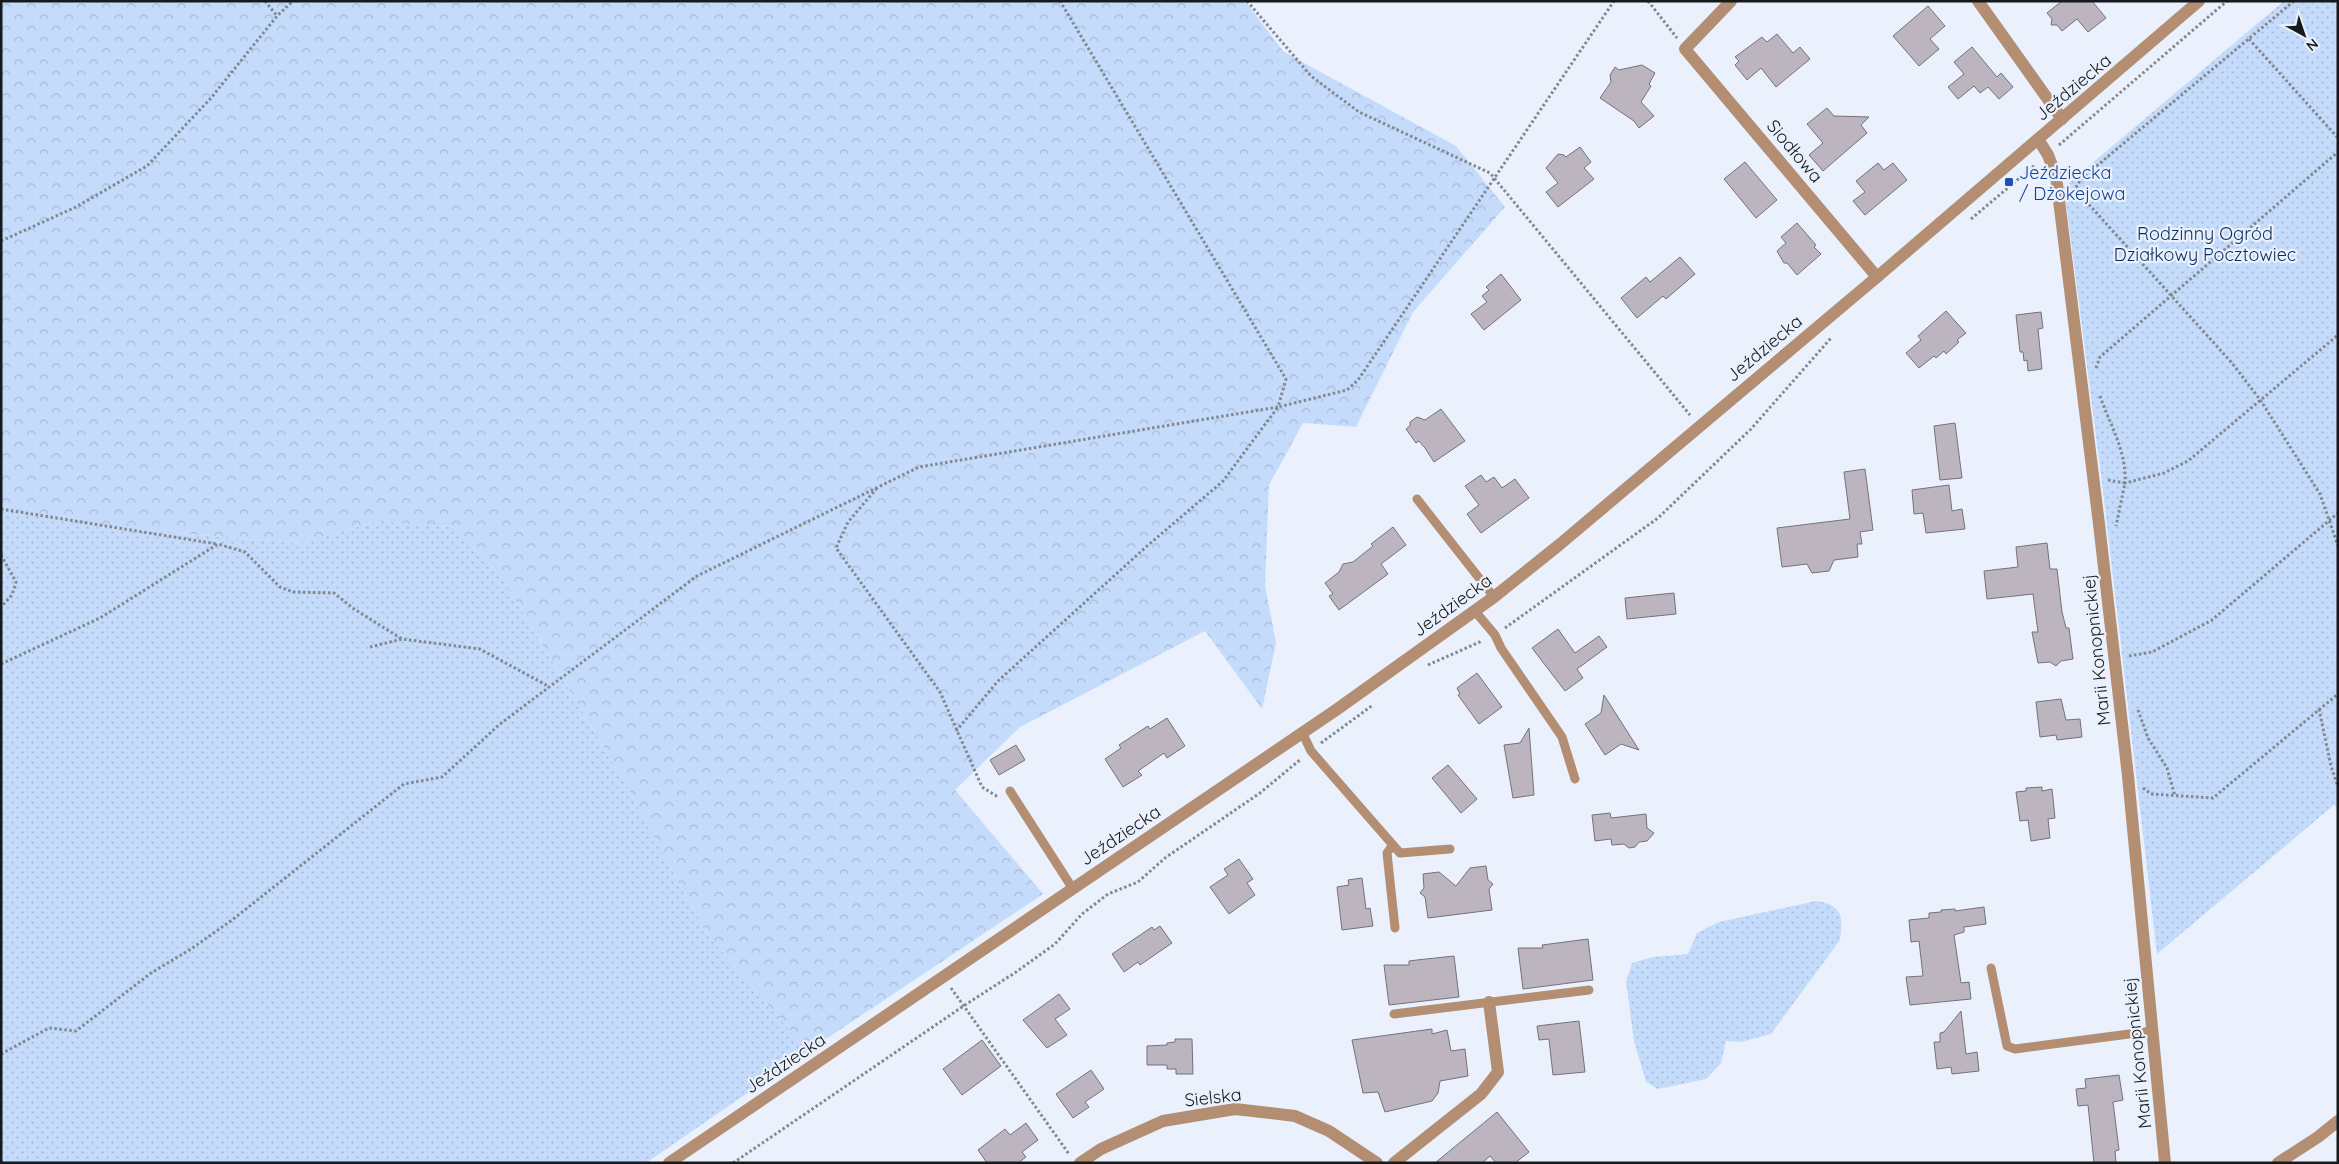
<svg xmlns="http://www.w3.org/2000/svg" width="2339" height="1164" font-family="Quicksand,sans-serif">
<defs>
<pattern id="grass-dots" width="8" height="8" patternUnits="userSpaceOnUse" patternTransform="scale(1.25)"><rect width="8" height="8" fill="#c5dbfb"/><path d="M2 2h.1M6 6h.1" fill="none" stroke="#a8bbd7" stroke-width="1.8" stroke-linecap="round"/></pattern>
<pattern id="park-crowns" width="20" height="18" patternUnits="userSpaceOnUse" patternTransform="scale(1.25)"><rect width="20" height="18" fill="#c5dbfb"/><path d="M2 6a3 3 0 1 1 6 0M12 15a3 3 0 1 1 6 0" fill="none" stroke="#a8bbd7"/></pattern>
</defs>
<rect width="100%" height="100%" fill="#eaf1fc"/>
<g fill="url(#grass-dots)">
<path d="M 2284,1 L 2338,1 L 2338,808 L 2334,805 L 2157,954 L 2102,483 L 2064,187 Z"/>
<path d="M 1,507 L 97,527 L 301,543 L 378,521 L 454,527 L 502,578 L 628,788 L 706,933 L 808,1051 L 646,1163 L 1,1163 Z"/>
<path d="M 1816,901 C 1843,905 1843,916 1840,940 L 1771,1034 L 1741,1042 L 1726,1041 L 1721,1063 L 1706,1079 L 1658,1089 L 1646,1082 L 1634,1041 L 1626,982 L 1632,963 L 1653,957 L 1688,954 L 1697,933 L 1719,922 Z"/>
</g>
<path fill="url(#park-crowns)" d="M 1,1 L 1245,1 L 1284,52 L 1456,146 L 1505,207 L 1413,312 L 1356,427 L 1303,423 L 1269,485 L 1265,585 L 1276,643 L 1262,709 L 1205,631 L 1020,727 L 955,790 L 1043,894 L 808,1051 L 706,933 L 628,788 L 502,578 L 454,527 L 378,521 L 301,543 L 97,527 L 1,507 Z"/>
<g fill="#bcb5c0" stroke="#76707a">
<path d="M 2062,1 L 2092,1 L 2106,18 L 2088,32 L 2077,19 L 2062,31 L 2057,25 L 2051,25 L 2052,19 L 2047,13 Z"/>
<path d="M 1928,6 L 1945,26 L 1930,39 L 1939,49 L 1919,66 L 1893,36 Z"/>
<path d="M 1777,34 L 1793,53 L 1800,47 L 1810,59 L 1776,87 L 1761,68 L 1747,80 L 1735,65 L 1739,61 L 1735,57 L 1762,37 L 1767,42 Z"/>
<path d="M 1972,47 L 1997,77 L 2001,73 L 2013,87 L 1999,99 L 1988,87 L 1980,93 L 1974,86 L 1958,99 L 1948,87 L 1964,74 L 1954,62 Z"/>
<path d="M 1642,65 L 1655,73 L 1649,84 L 1651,86 L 1641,102 L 1654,116 L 1639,128 L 1634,121 L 1600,98 L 1611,82 L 1610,75 L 1615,67 L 1619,70 Z"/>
<path d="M 1827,108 L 1834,116 L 1869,117 L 1861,125 L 1867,133 L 1823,171 L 1809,155 L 1823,143 L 1807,124 Z"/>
<path d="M 1580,147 L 1591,162 L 1584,168 L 1594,179 L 1558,207 L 1546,192 L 1558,183 L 1546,168 L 1558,154 L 1564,155 L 1566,157 Z"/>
<path d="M 1745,162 L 1777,200 L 1756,218 L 1724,179 Z"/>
<path d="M 1878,163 L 1884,170 L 1893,163 L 1907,180 L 1865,215 L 1853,201 L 1865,192 L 1856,181 Z"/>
<path d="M 1797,223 L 1816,245 L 1814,247 L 1821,254 L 1797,275 L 1787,263 L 1784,263 L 1777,251 L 1786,243 L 1781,237 Z"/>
<path d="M 1680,257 L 1695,274 L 1666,299 L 1663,296 L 1637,318 L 1621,298 L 1646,277 L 1650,282 Z"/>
<path d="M 1501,274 L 1521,300 L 1484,330 L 1471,314 L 1487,302 L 1482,296 L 1489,290 L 1486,287 Z"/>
<path d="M 1946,311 L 1966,333 L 1957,340 L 1959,342 L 1946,354 L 1944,351 L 1936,358 L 1934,356 L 1919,368 L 1906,353 L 1921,340 L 1918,336 Z"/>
<path d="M 2041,312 L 2043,328 L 2038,329 L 2042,369 L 2028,371 L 2027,360 L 2024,361 L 2023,352 L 2020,352 L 2016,315 Z"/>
<path d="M 1441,409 L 1465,441 L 1434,462 L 1425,448 L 1419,441 L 1416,443 L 1406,429 L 1410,426 L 1410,422 L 1417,417 L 1425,420 Z"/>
<path d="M 1955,423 L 1962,478 L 1940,480 L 1934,426 Z"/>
<path d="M 1865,469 L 1873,530 L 1860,532 L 1862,544 L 1857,544 L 1858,557 L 1834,560 L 1829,571 L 1812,573 L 1807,564 L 1782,567 L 1777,528 L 1850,519 L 1844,472 Z"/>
<path d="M 1481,475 L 1486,482 L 1494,477 L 1502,488 L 1515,479 L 1529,498 L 1481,533 L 1467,514 L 1479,505 L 1465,486 Z"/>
<path d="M 1949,485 L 1952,511 L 1962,509 L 1965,529 L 1926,533 L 1923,513 L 1914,514 L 1912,490 Z"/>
<path d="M 1393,527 L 1406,545 L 1381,564 L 1388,574 L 1339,610 L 1329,596 L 1333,594 L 1325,583 L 1339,572 L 1343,564 L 1353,562 L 1373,546 L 1371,544 Z"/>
<path d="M 2047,543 L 2050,569 L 2057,569 L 2062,612 L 2066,628 L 2069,628 L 2073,659 L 2061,661 L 2056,666 L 2050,662 L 2038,663 L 2032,632 L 2038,632 L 2033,594 L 1987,599 L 1984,571 L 2018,567 L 2016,547 Z"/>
<path d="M 1674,593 L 1676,614 L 1627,619 L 1625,598 Z"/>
<path d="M 1558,629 L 1575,653 L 1599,636 L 1607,647 L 1577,669 L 1583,678 L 1565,691 L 1532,648 Z"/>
<path d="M 1477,673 L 1502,707 L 1479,724 L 1458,695 L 1460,694 L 1457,688 Z"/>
<path d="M 1604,695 L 1639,750 L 1621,744 L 1605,755 L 1585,724 L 1601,713 Z"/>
<path d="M 2061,699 L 2066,720 L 2080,719 L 2082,737 L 2057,740 L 2056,735 L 2040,737 L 2036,702 Z"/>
<path d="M 1167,718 L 1185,746 L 1167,758 L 1164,753 L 1138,771 L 1142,775 L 1123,787 L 1105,759 L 1121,748 L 1119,745 L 1148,726 L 1150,729 Z"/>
<path d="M 1529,728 L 1534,795 L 1513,798 L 1504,745 L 1520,743 Z"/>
<path d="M 1016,745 L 1025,760 L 999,775 L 990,760 Z"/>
<path d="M 1448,765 L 1477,799 L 1461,813 L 1432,778 Z"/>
<path d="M 2042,787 L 2042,791 L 2052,789 L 2055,818 L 2048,819 L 2050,838 L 2031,841 L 2028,820 L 2020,821 L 2016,792 L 2026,791 L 2026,788 Z"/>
<path d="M 1610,813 L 1611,818 L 1646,814 L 1647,828 L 1654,833 L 1647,841 L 1639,842 L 1635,847 L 1629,848 L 1624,844 L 1612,845 L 1611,839 L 1595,841 L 1592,815 Z"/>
<path d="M 1239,859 L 1253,879 L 1247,883 L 1255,895 L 1229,914 L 1210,887 L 1228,875 L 1224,869 Z"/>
<path d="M 1486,866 L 1488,880 L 1493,884 L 1489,889 L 1492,910 L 1428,918 L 1425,897 L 1420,893 L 1424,888 L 1423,874 L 1439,872 L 1456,886 L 1470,868 Z"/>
<path d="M 1362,878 L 1366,909 L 1370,908 L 1373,926 L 1342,930 L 1337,887 L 1349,885 L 1348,880 Z"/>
<path d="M 1984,907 L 1986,924 L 1964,927 L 1964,932 L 1954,935 L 1961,983 L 1969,982 L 1971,999 L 1910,1005 L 1906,977 L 1923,976 L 1919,941 L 1911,942 L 1909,920 L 1929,918 L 1929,913 L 1941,912 L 1941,910 L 1955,909 L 1955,911 Z"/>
<path d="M 1160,926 L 1172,943 L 1140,965 L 1138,962 L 1124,972 L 1112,954 L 1152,927 L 1154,930 Z"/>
<path d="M 1588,939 L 1593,980 L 1523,989 L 1518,948 L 1543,948 L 1542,945 Z"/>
<path d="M 1454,956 L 1459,997 L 1389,1005 L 1384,965 L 1409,965 L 1409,961 L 1417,960 Z"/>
<path d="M 1059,994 L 1070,1009 L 1055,1019 L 1067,1035 L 1047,1048 L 1023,1020 Z"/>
<path d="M 1961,1011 L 1966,1054 L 1977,1052 L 1979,1071 L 1952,1074 L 1951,1067 L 1937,1069 L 1934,1042 L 1940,1042 L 1940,1033 L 1944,1032 Z"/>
<path d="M 1579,1021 L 1585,1072 L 1553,1075 L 1549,1039 L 1539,1040 L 1537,1026 Z"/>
<path d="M 1432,1029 L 1432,1034 L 1447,1030 L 1451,1051 L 1465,1049 L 1468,1076 L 1440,1081 L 1438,1093 L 1432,1101 L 1385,1112 L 1378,1092 L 1363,1093 L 1352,1040 Z"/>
<path d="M 1175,1039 L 1192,1039 L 1193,1074 L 1176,1074 L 1176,1069 L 1167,1069 L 1167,1065 L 1147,1065 L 1147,1046 L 1167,1045 L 1167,1043 L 1175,1042 Z"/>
<path d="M 982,1040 L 1001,1066 L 962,1095 L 943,1069 Z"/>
<path d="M 1091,1070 L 1104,1089 L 1085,1102 L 1089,1107 L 1073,1118 L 1056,1094 Z"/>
<path d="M 2119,1075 L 2123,1100 L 2113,1102 L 2119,1150 L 2115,1151 L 2116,1163 L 2094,1163 L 2088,1105 L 2078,1106 L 2076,1089 L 2086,1088 L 2085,1079 Z"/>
<path d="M 1497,1112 L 1529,1152 L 1515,1163 L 1496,1163 L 1490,1156 L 1482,1163 L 1435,1163 Z"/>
<path d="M 1026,1123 L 1038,1140 L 1022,1152 L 1026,1157 L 1018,1163 L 987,1163 L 978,1150 L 1005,1129 L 1010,1135 Z"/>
</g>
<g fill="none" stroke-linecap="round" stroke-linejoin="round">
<g stroke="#83888f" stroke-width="3" stroke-dasharray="2.5 2.5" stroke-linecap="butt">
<path d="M 265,1 L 277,16"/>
<path d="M 1247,1 L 1311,76 L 1359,112 L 1490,173 L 1690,415"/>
<path d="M 1648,1 L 1677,38"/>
<path d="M 2294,1 L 2081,179 L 2075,189 L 2232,363 L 2261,401 L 2320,494 L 2338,546"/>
<path d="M 2249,39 L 2338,138"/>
<path d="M 2059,145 L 2227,1"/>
<path d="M 1971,219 L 2035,165"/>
<path d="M 1,241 L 76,207 L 147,166 L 211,98 L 277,16 L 293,1"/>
<path d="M 2096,368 L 2100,357 L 2338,152"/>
<path d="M 2100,396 C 2110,425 2127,452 2125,483 L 2164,473 L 2188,461 L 2338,335"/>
<path d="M 2108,480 L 2125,483 L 2116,526"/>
<path d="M 877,488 L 848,522 L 836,548 L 940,692 L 982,787 L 998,797"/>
<path d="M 1,509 L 217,544"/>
<path d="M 1,555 L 16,582 L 12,595 L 1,607"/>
<path d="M 1505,628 L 1658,518 L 1751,429 L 1831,338"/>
<path d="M 370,647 L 402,639 L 480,649 L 548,686"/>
<path d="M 2129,656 L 2152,652 L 2212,620 L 2338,513"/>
<path d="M 1,664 L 100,618 L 218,544 L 245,552 L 280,587 L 293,592 L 334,593 L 354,609 L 402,639"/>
<path d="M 1428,665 L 1482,641"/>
<path d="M 2319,709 L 2331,766 L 2338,787"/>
<path d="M 2138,710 L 2148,738 L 2167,768 L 2175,796"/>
<path d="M 956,731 L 998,681 L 1146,547 L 1223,481 L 1278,407 L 1347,390 L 1358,380 L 1614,1"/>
<path d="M 1321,743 L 1373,705"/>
<path d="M 2143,788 L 2151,794 L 2213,798 L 2338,694"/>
<path d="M 951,988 L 1069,1154"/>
<path d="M 1,1054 L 49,1028 L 76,1031 L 151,973 L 191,949 L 232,920 L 404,784 L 442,777 L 500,724 L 697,576 L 919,467 L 1278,407 L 1286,379 L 1060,1"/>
<path d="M 733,1163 L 965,1005 L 1016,972 L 1055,944 L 1082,914 L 1108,894 L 1138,882 L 1165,858 L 1260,793 L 1301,759"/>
</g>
<g stroke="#b38e73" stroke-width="9">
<path d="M 1417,499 L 1494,597"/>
<path d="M 1474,610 L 1495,635 L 1501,648 L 1562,737 L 1575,779"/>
<path d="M 1302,732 L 1311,751 L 1400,853 L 1450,849"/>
<path d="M 1010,791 L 1073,889"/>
<path d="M 1392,846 L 1387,853 L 1395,928"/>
<path d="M 1991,968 L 2007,1046 L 2015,1049 L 2152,1031"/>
<path d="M 1394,1014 L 1589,990"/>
</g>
<g stroke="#b38e73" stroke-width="12">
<path d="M 1731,1 L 1685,49 L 1877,277"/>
<path d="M 1978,1 L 2062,119"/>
<path d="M 2038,139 L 2048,155 L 2056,176 L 2099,524 L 2128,776 L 2165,1163"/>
<path d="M 669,1163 L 1336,710 L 1494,597 L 1559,545 L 1877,277 L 2199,1"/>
<path d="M 1080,1163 L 1101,1149 L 1163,1121 L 1235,1109 L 1295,1116 L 1329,1131 L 1377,1163"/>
<path d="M 1394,1163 L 1481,1094 L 1498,1072 L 1489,1002"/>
<path d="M 2278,1163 L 2318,1137 L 2338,1121"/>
</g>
</g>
<rect fill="#1a4fb4" stroke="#eaf1fc" stroke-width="2" x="2004" y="177" width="10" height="10" rx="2.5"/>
<g text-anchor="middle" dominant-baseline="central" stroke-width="4.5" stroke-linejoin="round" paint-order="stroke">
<g font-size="18" fill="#171a1d" stroke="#eaf1fc">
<text transform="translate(2073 87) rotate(-40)">Jeździecka</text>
<text transform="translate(1795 151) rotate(50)">Siodłowa</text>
<text transform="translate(1764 348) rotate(-40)">Jeździecka</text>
<text transform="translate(1452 605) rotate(-36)">Jeździecka</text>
<text transform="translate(2096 650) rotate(-96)">Marii Konopnickiej</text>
<text transform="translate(1120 835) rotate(-34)">Jeździecka</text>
<text transform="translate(2137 1053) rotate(-96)">Marii Konopnickiej</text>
<text transform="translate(785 1063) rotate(-34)">Jeździecka</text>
<text transform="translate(1213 1097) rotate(-6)">Sielska</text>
</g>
<g font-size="18" fill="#164399" stroke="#eaf1fc" text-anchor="start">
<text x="2019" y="172">Jeździecka<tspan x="2019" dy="21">/ Dżokejowa</tspan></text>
</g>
<g font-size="18" fill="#092e5f" stroke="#eaf1fc">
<text x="2205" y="233">Rodzinny Ogród<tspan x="2205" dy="21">Działkowy Pocztowiec</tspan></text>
</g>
</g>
<rect width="2339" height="1164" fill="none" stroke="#171a1d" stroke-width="5"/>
<g transform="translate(2304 35) rotate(140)" stroke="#eaf1fc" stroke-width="4" paint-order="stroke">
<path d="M0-4L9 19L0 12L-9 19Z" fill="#171a1d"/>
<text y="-8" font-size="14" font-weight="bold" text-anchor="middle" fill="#171a1d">N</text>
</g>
</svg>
